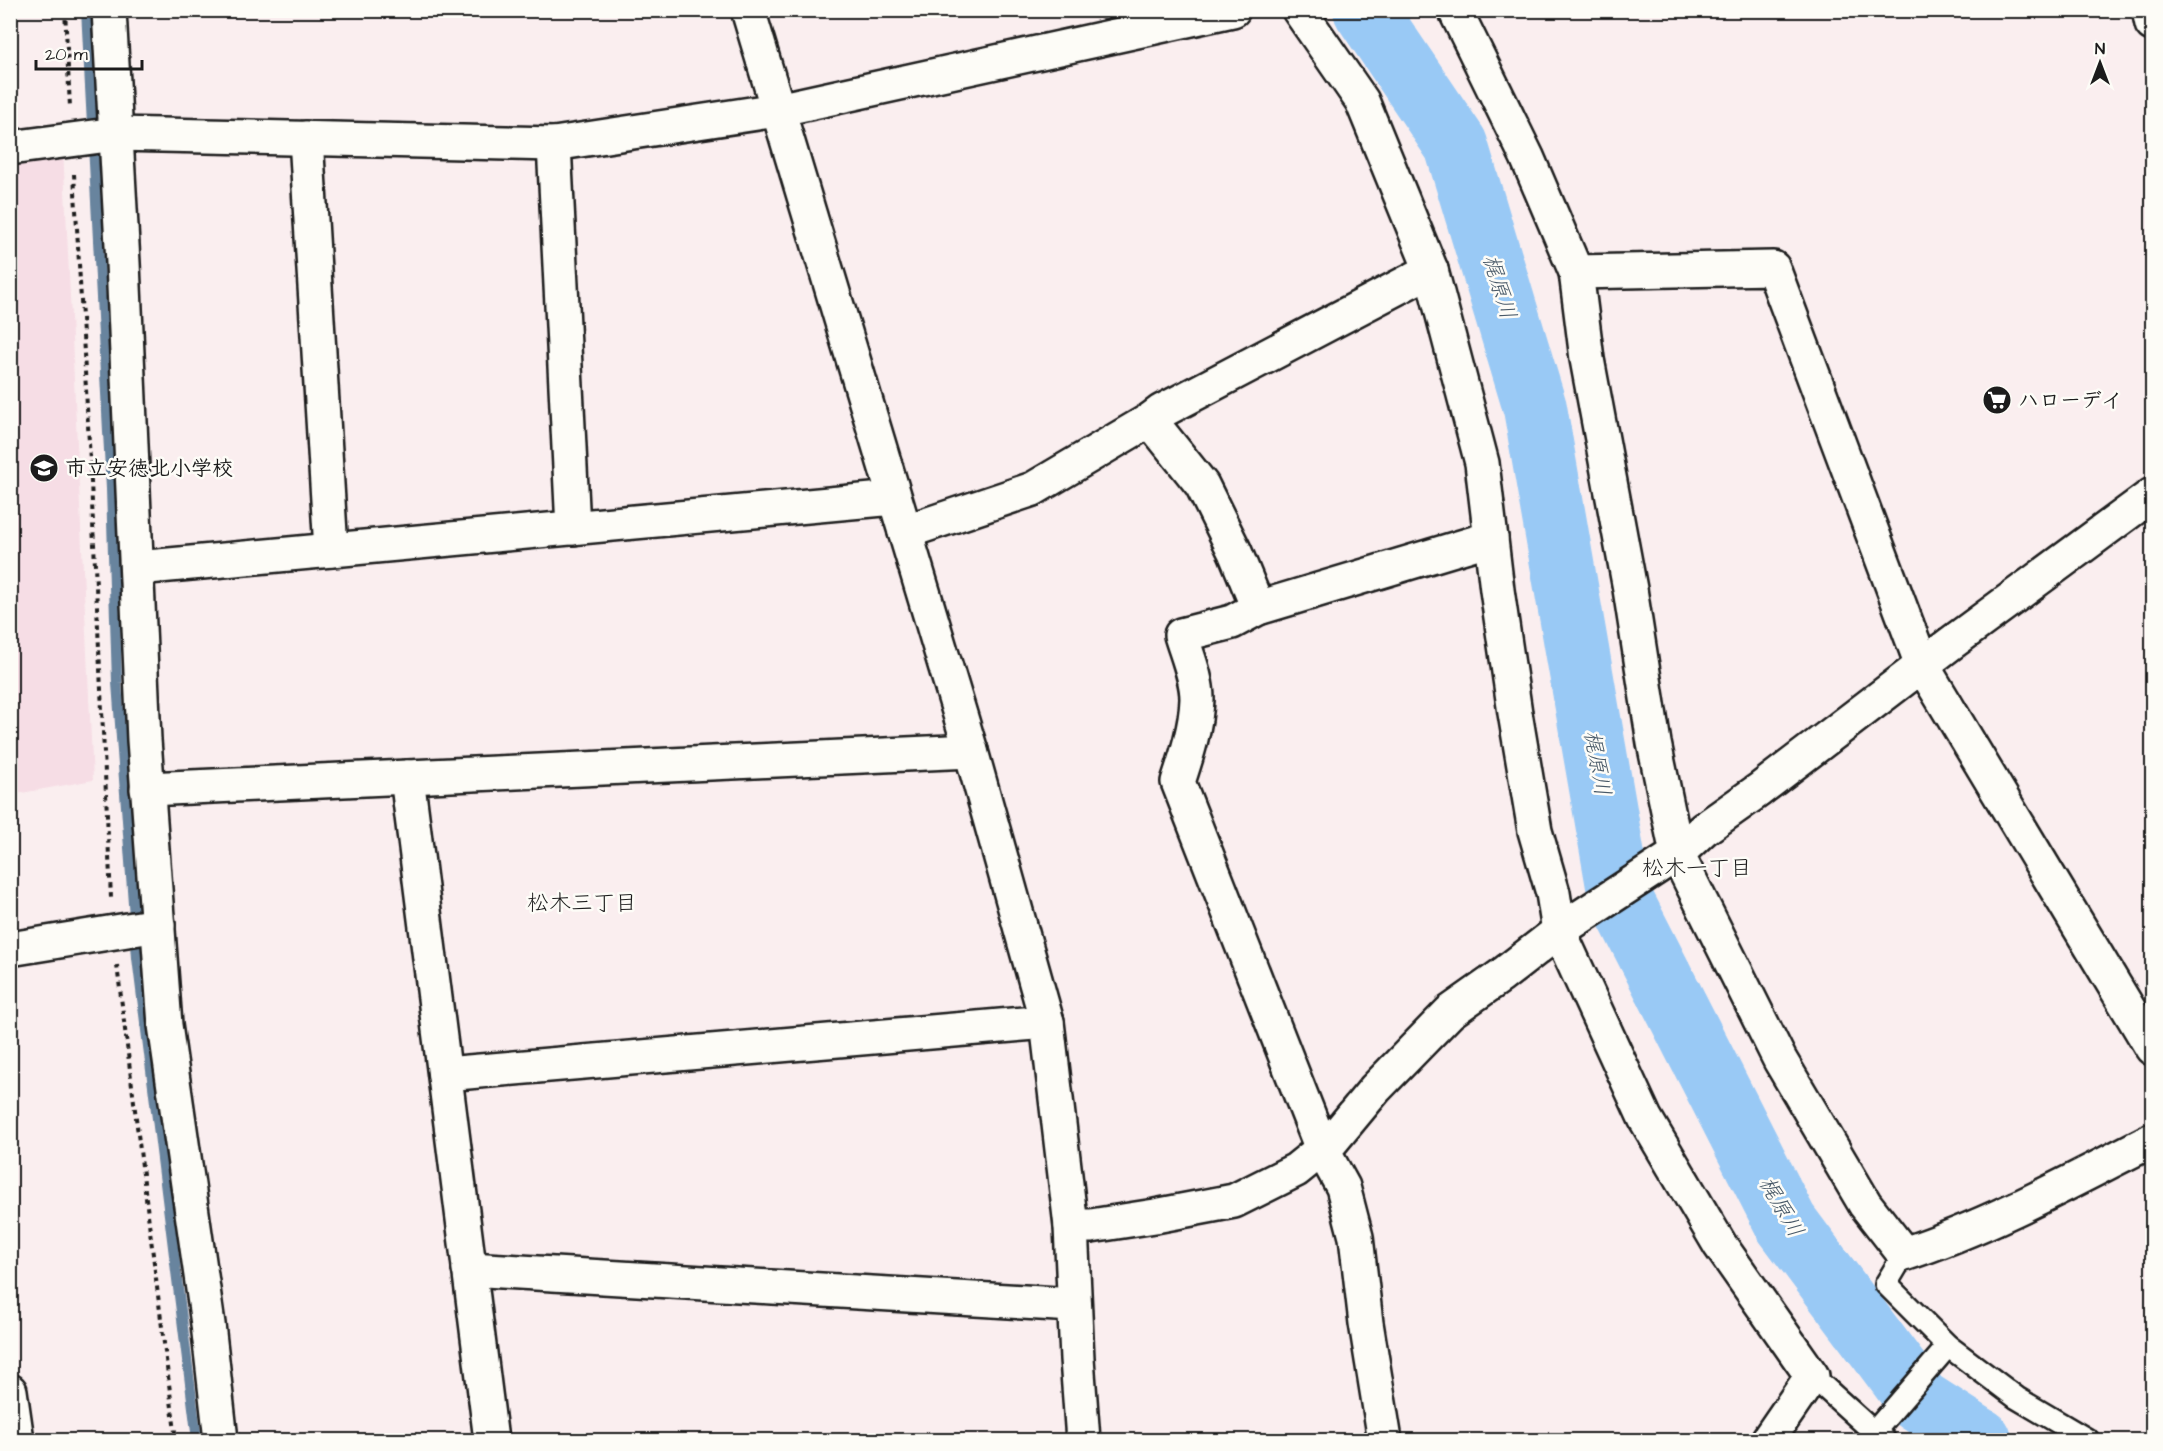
<svg xmlns="http://www.w3.org/2000/svg" width="2163" height="1451" font-family="'Architects Daughter','Klee One',sans-serif">
<rect width="100%" height="100%" fill="#faeeef"/>
<filter id="ink" filterUnits="userSpaceOnUse"><feTurbulence type="fractalNoise" baseFrequency=".0167" numOctaves="2"/><feDisplacementMap in="SourceGraphic" scale="12" xChannelSelector="R" yChannelSelector="G"/><feConvolveMatrix kernelMatrix="1 2 1 2 8 2 1 2 1" color-interpolation-filters="sRGB"/></filter>
<g filter="url(#ink)">
<path fill="#f6dde5" d="M 63,148 L 93,780 L 11,795 L 10,155 Z"/>
<g fill="none" stroke-linecap="round" stroke-linejoin="round">
<path stroke="#67849e" stroke-width="10" d="M 86,10 L 111,489 L 117,683 L 137,958 L 197,1440"/>
<path stroke="#99c9f5" stroke-width="64" d="M 1365,10 L 1456,145 L 1535,408 L 1620,897 L 1786,1223 L 1919,1401 L 1980,1440"/>
<g stroke="#1c1c1c" stroke-width="26">
<g id="lane">
<path d="M 1904,1254 L 1886,1284 L 1948,1346 L 2017,1398 L 2088,1440"/>
<path d="M 1812,1376 L 1874,1432 L 1884,1439"/>
<path d="M 1874,1432 L 1948,1346"/>
</g>
</g>
<g stroke="#1c1c1c" stroke-width="38">
<g id="street">
<path d="M 109,10 L 123,263 L 144,740 L 165,1025 L 208,1324 L 221,1440"/>
<path d="M 748,10 L 971,751 L 1047,1022 L 1071,1226"/>
<path d="M 1299,10 L 1362,101 L 1431,270 L 1482,463 L 1497,590 L 1515,713 L 1535,831 L 1553,893 L 1559,931 L 1645,1118 L 1720,1245 L 1812,1376 L 1768,1440"/>
<path d="M 1455,10 L 1527,157 L 1576,272 L 1587,359 L 1630,589 L 1654,743 L 1677,854 L 1780,1060 L 1865,1204 L 1904,1254 C 1990,1226 2072,1181 2152,1140"/>
<path d="M 306,138 L 331,550"/>
<path d="M 554,144 L 573,528"/>
<path d="M 10,148 L 116,134 L 554,144 L 777,110 L 1233,10"/>
<path d="M 1576,272 L 1773,268 L 1922,665 L 2152,1048"/>
<path d="M 1150,420 L 1202,485 L 1235,552 L 1258,608"/>
<path d="M 905,532 L 1033,489 L 1150,420 L 1162,411 L 1431,270"/>
<path d="M 137,568 L 894,498"/>
<path d="M 407,777 L 491,1440"/>
<path d="M 147,789 L 971,751"/>
<path d="M 10,949 L 158,925"/>
<path d="M 445,1074 L 1047,1022"/>
<path d="M 469,1269 L 1074,1305"/>
<path d="M 10,1391 L 17,1440"/>
<path d="M 1083,1440 L 1077,1359 L 1071,1226 L 1091,1226 L 1155,1216 L 1234,1201 L 1296,1170 L 1322,1149"/>
<path d="M 1385,1440 L 1366,1323 L 1356,1237 L 1343,1187 L 1322,1149 L 1178,782 C 1187,755 1196,727 1197,699 C 1197,678 1187,655 1181,635 L 1232,622 L 1258,608 L 1491,538"/>
</g>
</g>
<g stroke="#1c1c1c" stroke-width="38">
<g id="secondary">
<path d="M 2149,10 L 2152,24"/>
<path d="M 1322,1149 L 1331,1142 L 1375,1089 L 1450,1012 L 1501,976 L 1559,931 L 1677,854 L 1704,829 L 1759,790 L 1950,644 L 2152,495"/>
</g>
</g>
<g stroke="#1c1c1c" stroke-width="4" stroke-dasharray="4.5 4.5" stroke-linecap="butt">
<path d="M 65,10 L 70,107"/>
<path d="M 74,174 L 90,461 L 111,898"/>
<path d="M 117,965 L 176,1440"/>
</g>
<use href="#lane" stroke="#fdfcf7" stroke-width="21"/>
<use href="#street" stroke="#fdfcf7" stroke-width="33"/>
<use href="#secondary" stroke="#fdfcf7" stroke-width="33"/>
</g>
</g>
<defs>
<g id="supermarket-disc" transform="scale(1.5)"><circle r="9.5" fill="#1c1c1c" stroke="#fdfcf7"/><path d="M-6-5.5h2.5l.6 2H6L4.5 2H-2.5L-4.4-4H-6ZM-1.5 3.2a1.3 1.3 0 1 0 .1 0ZM3 3.2a1.3 1.3 0 1 0 .1 0Z" fill="#fff"/></g>
<g id="school-disc" transform="scale(1.5)"><circle r="9.5" fill="#1c1c1c" stroke="#fdfcf7"/><path d="M0-5L7-2L0 1L-7-2ZM-4 1L0 2.5L4 1V4Q0 6-4 4Z" fill="#fff"/></g>
</defs>
<g fill-rule="evenodd">
<use href="#supermarket-disc" x="1997" y="400"/>
<use href="#school-disc" x="44" y="468"/>
</g>
<g text-anchor="middle" dominant-baseline="central" stroke-width="5" stroke-linejoin="round" paint-order="stroke">
<g font-size="21" font-weight="bold" fill="#1c1c1c" stroke="#fdfcf7" text-anchor="start">
<text x="2018" y="400">ハローデイ</text>
<text x="65" y="468">市立安徳北小学校</text>
</g>
<g font-size="22" font-style="italic" fill="#485968" stroke="#fdfcf7">
<text transform="translate(1499 287) rotate(73)">梶原川</text>
<text transform="translate(1597 763) rotate(80)">梶原川</text>
<text transform="translate(1781 1207) rotate(60)">梶原川</text>
</g>
<g font-size="22" fill="#1c1c1c" stroke="#fdfcf7">
<text x="1697" y="868">松木一丁目</text>
<text x="582" y="903">松木三丁目</text>
</g>
</g>
<rect width="2163" height="1451" fill="none" stroke="#fdfcf7" stroke-width="36"/>
<rect x="18" y="18" width="2127" height="1415" fill="none" stroke="#1c1c1c" stroke-width="2" filter="url(#ink)"/>
<g transform="translate(2100 63)" stroke="#fdfcf7" stroke-width="4.5" paint-order="stroke">
<path d="M0-4.5L10 22L0 15L-10 22Z" fill="#1c1c1c"/>
<text y="-9" font-size="16" font-weight="bold" text-anchor="middle" fill="#1c1c1c">N</text>
</g>
<path d="M36 60v9h106v-9" fill="none" stroke="#1c1c1c" stroke-width="3"/>
<text x="45" y="60" font-size="18" fill="#1c1c1c" stroke="#fdfcf7" stroke-width="4.5" paint-order="stroke">20 m</text>
</svg>
